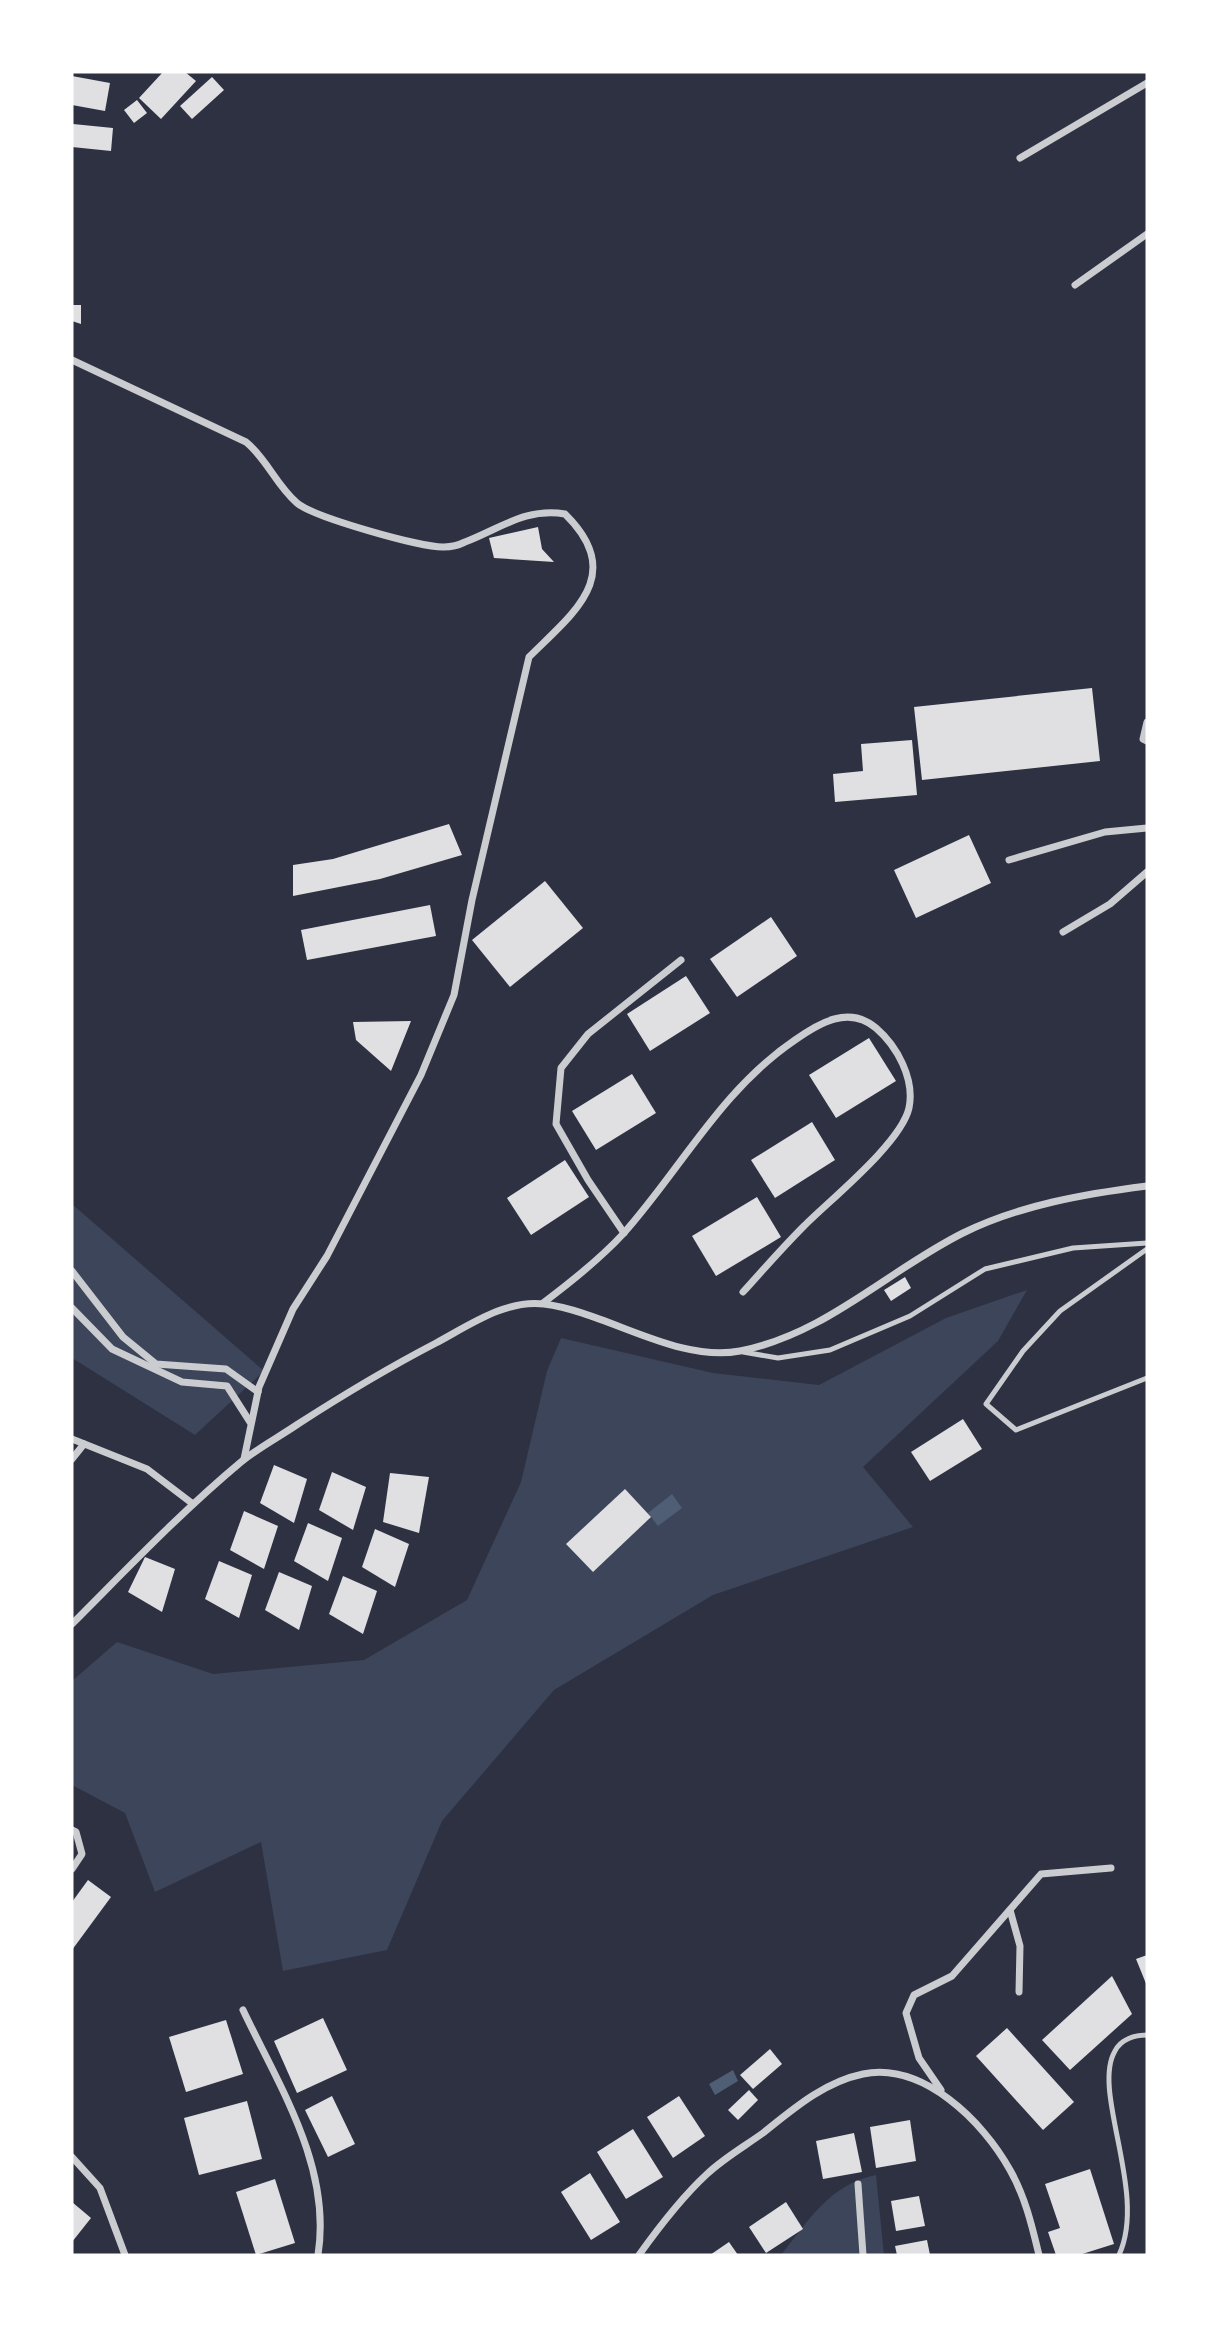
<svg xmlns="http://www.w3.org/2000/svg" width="1219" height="2327" font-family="Quicksand,sans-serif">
<rect width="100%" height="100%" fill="#2d3142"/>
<g fill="#3c4559">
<path d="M 72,1204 L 264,1371 L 195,1435 L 72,1358 Z"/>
<path d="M 1027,1290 L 998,1341 L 863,1467 L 913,1527 L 713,1595 L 554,1690 L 442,1821 L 387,1950 L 283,1971 L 261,1842 L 155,1892 L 125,1813 L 72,1785 L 72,1681 L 117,1642 L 213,1674 L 364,1660 L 467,1600 L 521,1482 L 547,1371 L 561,1338 L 713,1373 L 819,1385 L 946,1318 Z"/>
<path d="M 876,2175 L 884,2255 L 781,2255 C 808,2221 830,2184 876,2175 Z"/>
</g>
<g fill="#4f5d75">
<path d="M 672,1494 L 682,1508 L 658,1526 L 648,1513 Z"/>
<path d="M 733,2070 L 738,2081 L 715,2095 L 709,2084 Z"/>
</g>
<g fill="#e0e0e3">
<path d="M 163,72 L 185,72 L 196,81 L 161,119 L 139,98 Z"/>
<path d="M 72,76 L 110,83 L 105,111 L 72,105 Z"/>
<path d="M 212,77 L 224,90 L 192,119 L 180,106 Z"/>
<path d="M 137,100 L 147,113 L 134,123 L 124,110 Z"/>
<path d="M 73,124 L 113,128 L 111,151 L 72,147 Z"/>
<path d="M 72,305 L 81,305 L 81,324 L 72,321 Z"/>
<path d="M 538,527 L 542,549 L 554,562 L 494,558 L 489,538 Z"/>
<path d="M 1092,688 L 1100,761 L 922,780 L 914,707 Z"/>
<path d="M 912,740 L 917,795 L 835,802 L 833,774 L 863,771 L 861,744 Z"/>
<path d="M 449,824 L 462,855 L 380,879 L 293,896 L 293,865 L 333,859 Z"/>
<path d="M 969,835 L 991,883 L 916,918 L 894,870 Z"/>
<path d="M 545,881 L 583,928 L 510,987 L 472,940 Z"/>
<path d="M 430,905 L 436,936 L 307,960 L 301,930 Z"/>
<path d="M 771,917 L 797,956 L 737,997 L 710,959 Z"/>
<path d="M 686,976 L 710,1013 L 650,1051 L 627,1014 Z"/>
<path d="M 411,1021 L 391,1071 L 356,1040 L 353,1022 Z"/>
<path d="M 869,1038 L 896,1081 L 836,1118 L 809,1075 Z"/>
<path d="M 632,1074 L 656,1113 L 596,1150 L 572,1111 Z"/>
<path d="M 812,1122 L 835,1160 L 775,1198 L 751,1160 Z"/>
<path d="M 565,1160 L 589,1197 L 531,1235 L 507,1198 Z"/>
<path d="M 757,1197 L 781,1237 L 716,1276 L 692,1236 Z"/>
<path d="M 905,1277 L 911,1288 L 891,1301 L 884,1290 Z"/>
<path d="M 963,1419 L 982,1449 L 930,1481 L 911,1452 Z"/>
<path d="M 274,1465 L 307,1479 L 294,1523 L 260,1503 Z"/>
<path d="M 332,1472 L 366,1487 L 353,1530 L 319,1510 Z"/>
<path d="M 390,1473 L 429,1477 L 419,1533 L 383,1522 Z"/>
<path d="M 625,1489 L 651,1517 L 593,1572 L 566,1544 Z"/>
<path d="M 244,1511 L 278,1526 L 264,1569 L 230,1550 Z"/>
<path d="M 308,1523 L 342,1538 L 328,1581 L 294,1561 Z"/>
<path d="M 375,1529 L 409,1544 L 395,1587 L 362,1567 Z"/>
<path d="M 145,1557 L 175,1569 L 162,1612 L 128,1592 Z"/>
<path d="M 219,1561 L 252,1575 L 239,1618 L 205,1599 Z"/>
<path d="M 279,1572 L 312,1586 L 299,1630 L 265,1610 Z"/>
<path d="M 343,1576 L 377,1591 L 363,1634 L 329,1614 Z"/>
<path d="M 88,1880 L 111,1897 L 72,1950 L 72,1902 Z"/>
<path d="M 1147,1955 L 1147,1986 L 1136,1959 Z"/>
<path d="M 1112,1976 L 1132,2014 L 1070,2070 L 1042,2040 Z"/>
<path d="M 323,2018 L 347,2070 L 297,2093 L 274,2041 Z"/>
<path d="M 226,2020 L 243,2074 L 186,2092 L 169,2037 Z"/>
<path d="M 1007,2028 L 1074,2102 L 1043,2130 L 976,2056 Z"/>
<path d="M 770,2049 L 782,2064 L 753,2089 L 740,2075 Z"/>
<path d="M 749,2090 L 758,2100 L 738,2120 L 728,2110 Z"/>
<path d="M 332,2096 L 355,2144 L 328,2157 L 305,2110 Z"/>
<path d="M 679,2096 L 705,2136 L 673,2158 L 647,2117 Z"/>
<path d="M 247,2101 L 262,2159 L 199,2175 L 184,2118 Z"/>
<path d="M 910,2120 L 916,2161 L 876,2168 L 870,2127 Z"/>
<path d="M 633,2129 L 663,2177 L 626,2199 L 597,2152 Z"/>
<path d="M 854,2133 L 862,2172 L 823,2179 L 816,2141 Z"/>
<path d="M 1090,2169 L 1114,2244 L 1079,2255 L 1056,2255 L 1048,2232 L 1060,2228 L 1045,2184 Z"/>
<path d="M 590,2173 L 620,2222 L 591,2240 L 561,2192 Z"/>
<path d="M 275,2179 L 295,2243 L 256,2255 L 236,2192 Z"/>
<path d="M 919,2196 L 925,2226 L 896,2231 L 891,2201 Z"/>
<path d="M 72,2202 L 91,2218 L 72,2242 Z"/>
<path d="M 786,2202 L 803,2229 L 766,2253 L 749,2227 Z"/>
<path d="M 927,2240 L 930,2255 L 897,2255 L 895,2246 Z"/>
<path d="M 729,2242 L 738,2255 L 710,2255 Z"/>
</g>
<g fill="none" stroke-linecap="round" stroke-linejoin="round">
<g stroke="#caccd0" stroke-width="5">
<path d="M 1147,1249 L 1060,1311 L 1023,1351 L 986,1404 L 1016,1430 L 1147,1378"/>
<path d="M 743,1352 L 778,1358 L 830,1350 L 910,1316 L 985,1269 L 1073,1248 L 1147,1243"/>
<path d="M 1119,2255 C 1148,2193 1091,2091 1115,2051 C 1121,2039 1135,2035 1147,2035"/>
</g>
<g stroke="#caccd0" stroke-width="7">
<path d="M 1020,158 L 1147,83"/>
<path d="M 1075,285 L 1147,234"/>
<path d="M 72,360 L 246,442 C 267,459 276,485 297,503 C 313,517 422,548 444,547 C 450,547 459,545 465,542 C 499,529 527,507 565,514 C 627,575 573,613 529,657 L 472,900 L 454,995 L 421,1075 L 327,1256 L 293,1309 L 259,1387 L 244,1459"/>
<path d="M 1147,722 L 1143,739 L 1147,741"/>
<path d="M 1009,860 L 1105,832 L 1147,828"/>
<path d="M 1063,932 L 1110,904 L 1147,872"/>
<path d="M 624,1233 L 588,1180 L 556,1124 L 561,1068 L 588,1034 L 681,960"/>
<path d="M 72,1271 L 123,1337 L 156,1364 L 226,1369 L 258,1392"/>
<path d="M 543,1303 C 571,1282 599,1260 623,1234 C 681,1169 721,1090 795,1040 C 819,1023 849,1005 876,1028 C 897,1046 915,1079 909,1108 C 901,1143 831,1199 804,1226 C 783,1247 763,1270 743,1292"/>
<path d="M 72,1308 L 112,1349 L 182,1382 L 227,1386 L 250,1422"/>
<path d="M 72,1439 L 147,1469 L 193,1504"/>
<path d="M 72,1459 L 84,1444"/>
<path d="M 72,1624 C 127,1569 181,1512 241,1462 C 258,1448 279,1437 298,1424 C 343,1395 388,1368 436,1343 C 468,1326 506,1299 544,1304 C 607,1312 676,1363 740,1351 C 826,1334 887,1271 963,1233 C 1020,1205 1084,1194 1147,1186"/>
<path d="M 72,1830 L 76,1832 L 82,1854 L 72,1869"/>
<path d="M 1010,1910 L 1020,1946 L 1019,1992"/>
<path d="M 243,2010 C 279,2086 332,2167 318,2255"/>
<path d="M 941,2090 L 919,2058 L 906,2013 L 914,1995 L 952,1976 L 1041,1874 L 1111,1868"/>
<path d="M 72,2157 L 100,2188 L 125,2255"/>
<path d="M 858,2184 L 863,2255"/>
<path d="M 639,2255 C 659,2227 681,2198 707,2174 C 724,2158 745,2146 763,2133 C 793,2109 824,2082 863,2074 C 923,2062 983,2121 1010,2170 C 1025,2196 1032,2226 1039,2255"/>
</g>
</g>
<rect width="1219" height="2327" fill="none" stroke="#ffffff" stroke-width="147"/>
</svg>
